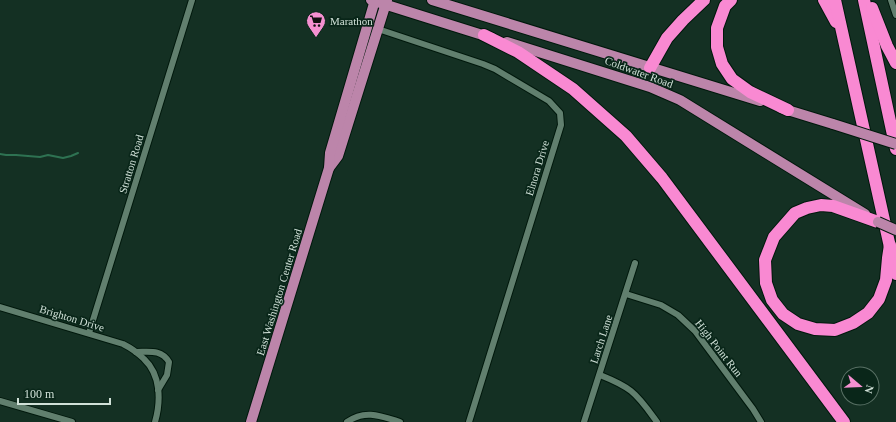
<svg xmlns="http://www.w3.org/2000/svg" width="896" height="422" font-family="Georgia,serif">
<rect width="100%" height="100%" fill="#143023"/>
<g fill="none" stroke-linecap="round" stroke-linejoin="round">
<path stroke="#2e7252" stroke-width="2" d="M 0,154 L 6,155 L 16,155 L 40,157 L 48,155 L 63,158 L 71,156 L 78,153"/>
<g stroke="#00180c" stroke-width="8">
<g id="minor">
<path d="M 891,0 L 896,15"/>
<path d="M 378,29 L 483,64 L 495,69 L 549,101 L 560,113 L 561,125 L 469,422"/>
<path d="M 626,294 L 661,305 L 678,315 L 695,331 L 753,409 L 761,422"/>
<path d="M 0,307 L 123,344 C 131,348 138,353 144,359 C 161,375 161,401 155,422"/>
<path d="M 89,333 L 192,0"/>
<path d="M 136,352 C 149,352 161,349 169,362 L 167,375 L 158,390"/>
<path d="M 600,375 C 610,379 622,384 631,391 C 641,399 649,411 657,422"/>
<path d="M 0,401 L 72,422"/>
<path d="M 347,422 C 365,409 381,416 400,422"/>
<path d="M 584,422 L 635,263"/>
</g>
</g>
<g stroke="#00180c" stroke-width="12">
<g id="primary">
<path d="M 371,0 L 492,38"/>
<path d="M 432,0 L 760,101"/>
<path d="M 507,42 L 650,87 L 680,100 L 865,214"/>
<path d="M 781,108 L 833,124"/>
<path d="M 329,168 L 338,156 L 387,0"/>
<path d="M 251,422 L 329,168 L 330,153 L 375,0"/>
</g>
</g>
<g stroke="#00180c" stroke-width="14">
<g id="motorway">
<path d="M 731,0 L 725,6 L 717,28 L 717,47 L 722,64 L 732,79 L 750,92 L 788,110"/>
<path d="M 824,0 L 836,22"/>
<path d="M 835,0 L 896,274"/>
<path d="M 864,0 L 896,149"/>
<path d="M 872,8 L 887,46 L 896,63"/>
<path d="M 484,35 L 518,52 L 573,89 L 626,136 L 662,178 L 844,422"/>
<path d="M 650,68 L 667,38 L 683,20 L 704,0"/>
<path d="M 878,222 L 833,206 L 821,205 L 807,208 L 795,213 L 774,237 L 765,260 L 766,283 L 772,300 L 783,314 L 798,324 L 815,329 L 835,330 L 853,323 L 868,313 L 879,299 L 886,280 L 888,258 L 890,245"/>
</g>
</g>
<use href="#minor" stroke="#617f6e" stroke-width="6"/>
<use href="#primary" stroke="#bc85aa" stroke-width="10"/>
<use href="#motorway" stroke="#f989d2" stroke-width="12"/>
<g stroke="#00180c" stroke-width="12" stroke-linecap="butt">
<g id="primary-bridge">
<path d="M 833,124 L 896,144"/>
<path d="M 878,222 L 896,230"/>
</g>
</g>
<use href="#primary-bridge" stroke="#bc85aa" stroke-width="10"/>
</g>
<defs>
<g id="supermarket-pin" transform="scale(1)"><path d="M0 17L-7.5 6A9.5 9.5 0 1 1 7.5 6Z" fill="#f590d1" stroke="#092619"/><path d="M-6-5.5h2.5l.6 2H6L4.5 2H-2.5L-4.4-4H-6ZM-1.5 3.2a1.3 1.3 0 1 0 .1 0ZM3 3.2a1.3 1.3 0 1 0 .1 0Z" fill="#111"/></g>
</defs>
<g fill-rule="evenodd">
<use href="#supermarket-pin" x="316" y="21"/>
</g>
<g text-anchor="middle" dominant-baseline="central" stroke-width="3.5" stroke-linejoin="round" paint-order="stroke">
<g font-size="11" fill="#d1e1d8" stroke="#092619" text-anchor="start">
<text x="330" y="21">Marathon</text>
</g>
<g font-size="11" fill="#d1e1d8" stroke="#092619">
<text transform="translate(639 72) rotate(20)">Coldwater Road</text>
<text transform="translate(131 164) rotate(-73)">Stratton Road</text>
<text transform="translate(537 168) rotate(-73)">Elnora Drive</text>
<text transform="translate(279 292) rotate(-73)">East Washington Center Road</text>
<text transform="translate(72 318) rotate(17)">Brighton Drive</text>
<text transform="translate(601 339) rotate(-72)">Larch Lane</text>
<text transform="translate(719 348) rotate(52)">High Point Run</text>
</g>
</g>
<g transform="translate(860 386) rotate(109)"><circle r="19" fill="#092619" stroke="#597165"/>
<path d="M0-3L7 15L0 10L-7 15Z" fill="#f590d1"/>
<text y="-6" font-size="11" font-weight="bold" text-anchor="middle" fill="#d1e1d8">N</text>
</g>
<path d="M18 398v6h92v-6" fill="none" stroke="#d1e1d8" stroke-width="2"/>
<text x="24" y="398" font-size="12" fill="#d1e1d8" stroke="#092619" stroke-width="3" paint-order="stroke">100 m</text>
</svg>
